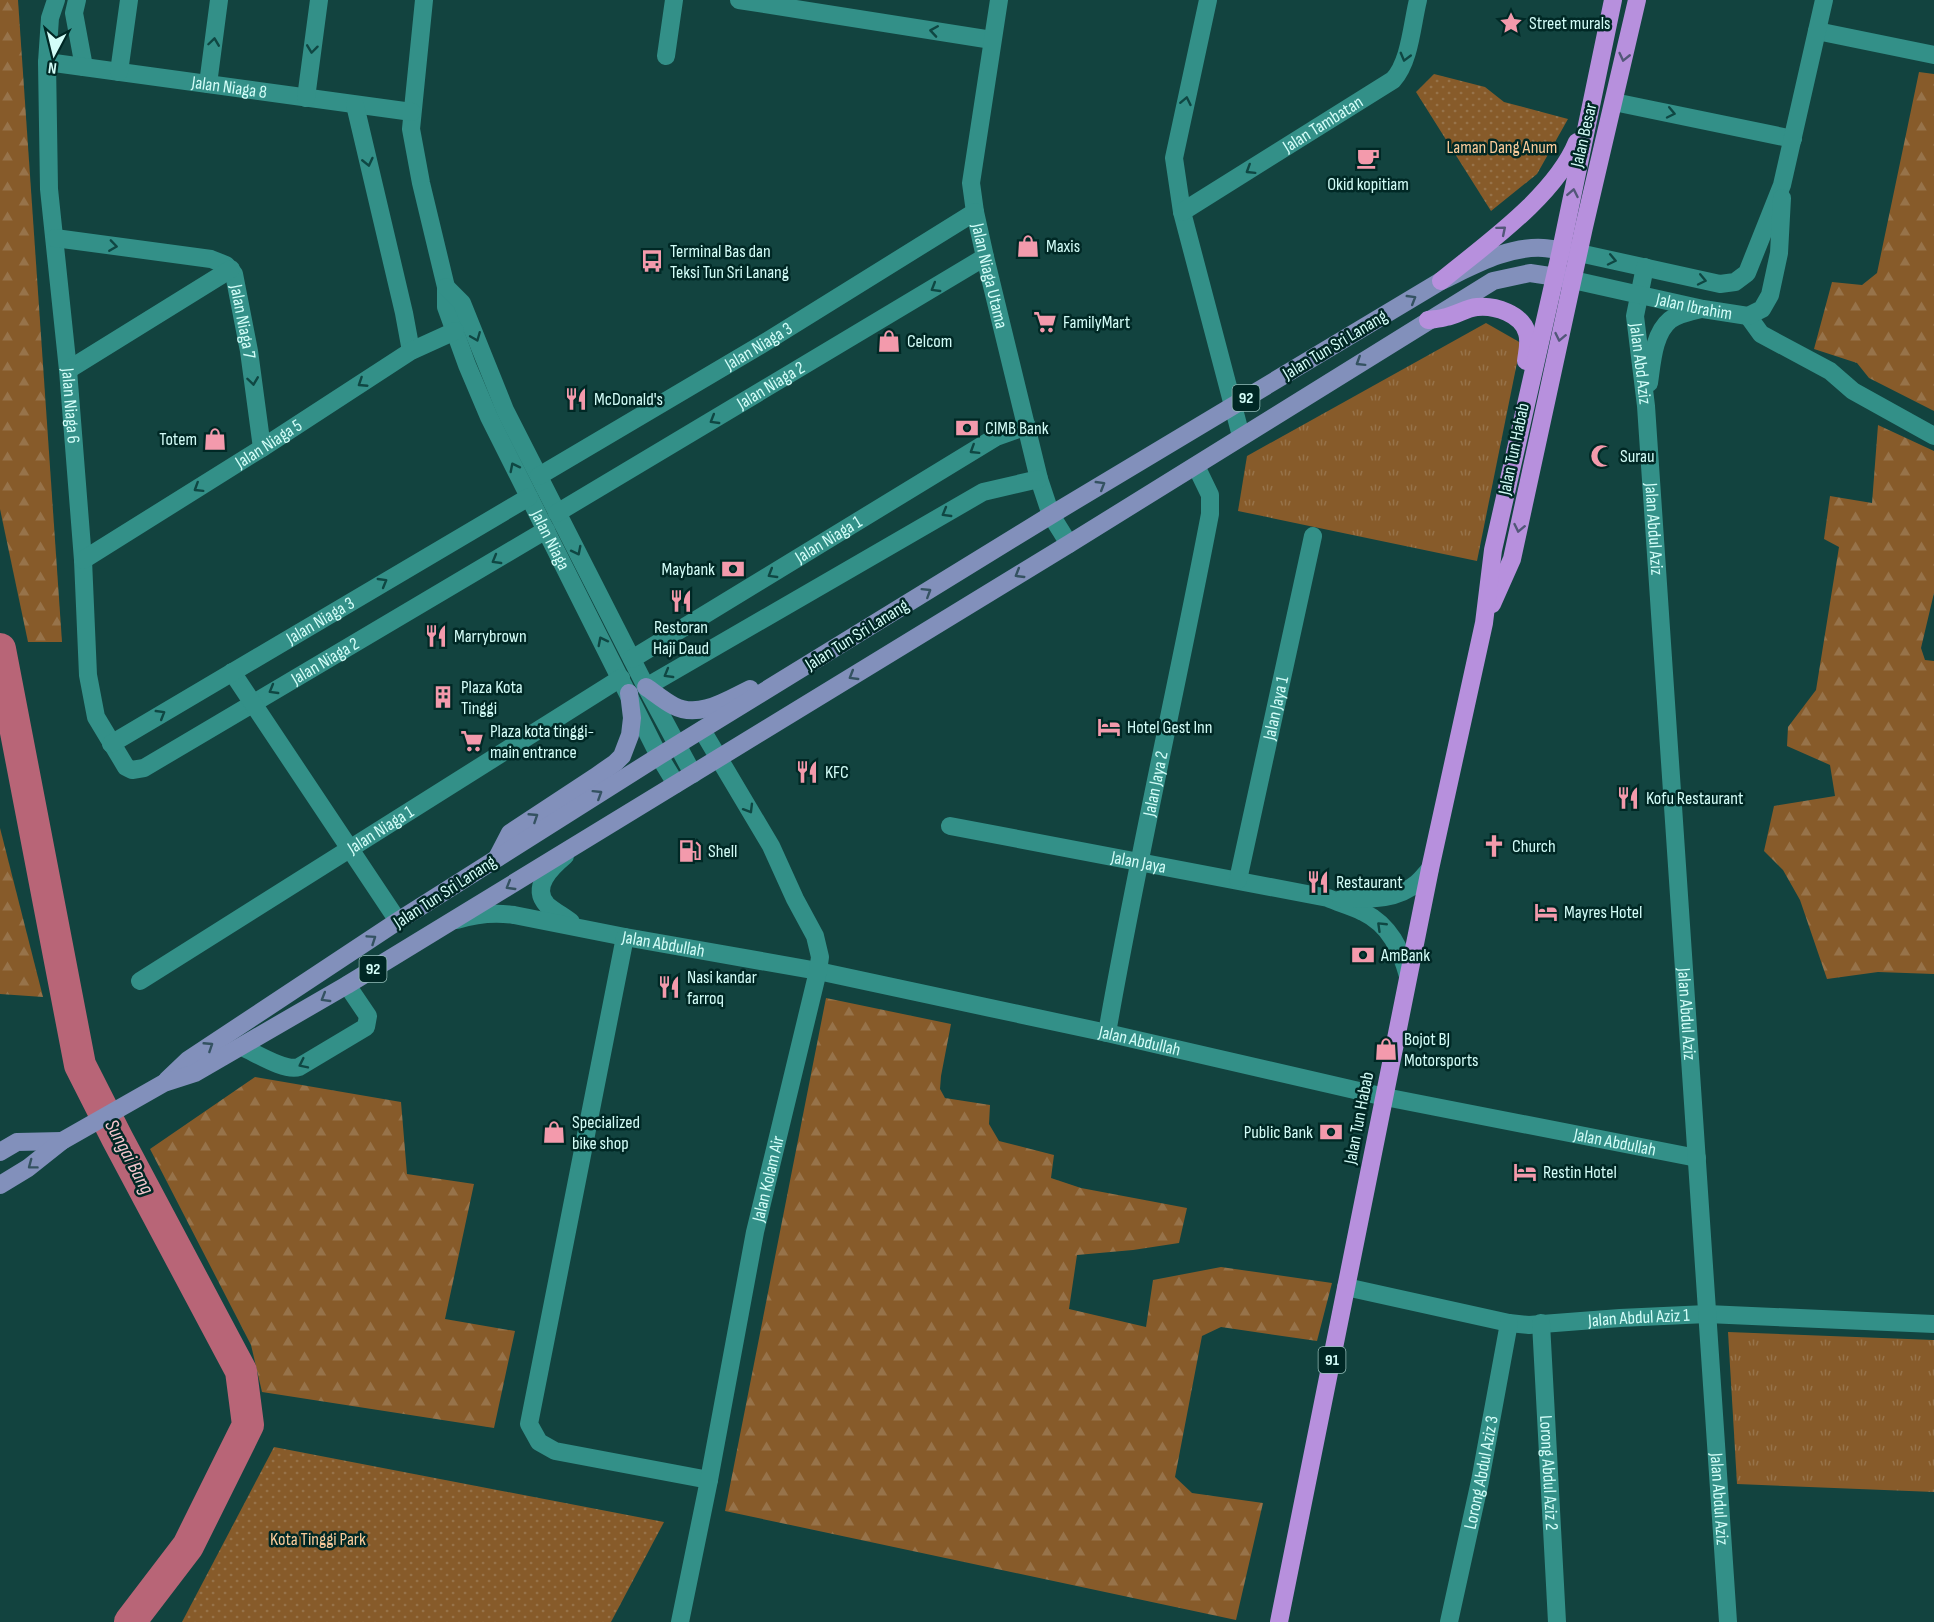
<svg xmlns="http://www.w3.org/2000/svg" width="1934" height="1622" font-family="'Sofia Sans Condensed',sans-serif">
<defs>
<pattern id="grass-tufts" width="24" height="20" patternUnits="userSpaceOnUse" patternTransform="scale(1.5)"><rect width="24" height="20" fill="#875b2a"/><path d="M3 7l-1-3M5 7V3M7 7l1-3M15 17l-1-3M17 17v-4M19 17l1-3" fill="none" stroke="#97734a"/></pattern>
<pattern id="forest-firs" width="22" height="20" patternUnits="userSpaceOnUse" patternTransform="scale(1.5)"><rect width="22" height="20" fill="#875b2a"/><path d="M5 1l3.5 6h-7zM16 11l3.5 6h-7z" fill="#97734a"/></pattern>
<pattern id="park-dots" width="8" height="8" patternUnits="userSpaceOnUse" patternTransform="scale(1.5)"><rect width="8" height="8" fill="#875b2a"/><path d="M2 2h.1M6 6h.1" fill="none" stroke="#97734a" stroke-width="1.8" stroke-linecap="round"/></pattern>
</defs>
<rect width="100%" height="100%" fill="#12433f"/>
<g fill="url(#grass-tufts)">
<path d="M 1486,323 L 1521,343 L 1477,561 L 1238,511 L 1247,456 Z"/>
<path d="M 1728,1332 L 1934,1340 L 1934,1492 L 1737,1484 Z"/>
</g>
<g fill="url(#forest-firs)">
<path d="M 0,0 L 18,0 L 62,642 L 28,642 L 0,509 Z"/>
<path d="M 1919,72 L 1934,74 L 1934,411 L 1869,378 L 1857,363 L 1814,349 L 1832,282 L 1862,285 L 1877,273 Z"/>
<path d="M 1878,425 L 1934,451 L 1934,593 L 1921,648 L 1925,660 L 1934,661 L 1934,974 L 1878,972 L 1827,979 L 1800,900 L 1783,870 L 1764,851 L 1774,806 L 1835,796 L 1830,765 L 1787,746 L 1788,727 L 1816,690 L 1839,547 L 1824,539 L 1830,496 L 1872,503 Z"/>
<path d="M 0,828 L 43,997 L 0,994 Z"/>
<path d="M 826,998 L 951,1024 L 941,1076 L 940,1089 L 945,1098 L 990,1105 L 989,1124 L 999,1141 L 1054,1155 L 1051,1178 L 1081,1188 L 1187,1208 L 1179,1243 L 1133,1250 L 1077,1255 L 1069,1309 L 1146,1327 L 1153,1280 L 1221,1267 L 1332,1283 L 1317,1341 L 1221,1327 L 1202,1336 L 1175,1477 L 1192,1493 L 1263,1503 L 1236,1620 L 725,1511 Z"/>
<path d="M 255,1077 L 401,1102 L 407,1174 L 474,1184 L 445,1319 L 515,1331 L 494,1428 L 262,1392 L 251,1345 L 150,1149 Z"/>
</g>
<g fill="url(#park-dots)">
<path d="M 1434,74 L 1485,87 L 1504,102 L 1568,119 L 1537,174 L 1491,211 L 1416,92 Z"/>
<path d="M 274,1447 L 664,1522 L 611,1622 L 182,1622 Z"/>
</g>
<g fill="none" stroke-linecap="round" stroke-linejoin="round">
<path stroke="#b86577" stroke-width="32" d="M 0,649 L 80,1065 L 117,1138 L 241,1371 L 248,1425 L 188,1546 L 130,1622"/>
<g stroke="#339088" stroke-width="18">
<path id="s1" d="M 56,0 L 50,18 L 47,62 L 49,189 L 68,370 L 83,560 L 88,675 L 96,717 L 126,767 L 132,770 L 144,768 L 546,530"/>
<path d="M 77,0 L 74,13 L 84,67"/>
<path id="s2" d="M 424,0 L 411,129 L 421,183 L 446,287 L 446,307 L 467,365 L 489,417 L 659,756 L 676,784"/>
<path d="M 739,0 L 992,40"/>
<path id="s3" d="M 999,0 L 971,183 L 975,212 L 985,257 L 1039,479 L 1051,515 L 1069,544"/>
<path d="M 1208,0 L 1174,158 L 1182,212 L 1241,436"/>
<path d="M 1817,31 L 1934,55"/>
<path d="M 666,56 L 674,0"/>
<path id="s4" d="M 47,62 L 412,112"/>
<path d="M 119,72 L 129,0"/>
<path d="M 208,84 L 219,0"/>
<path d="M 306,98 L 319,0"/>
<path d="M 1614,102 L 1793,139"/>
<path d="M 355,105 L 404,313 L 411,351"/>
<path id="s5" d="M 1182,212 L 1393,80 C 1410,62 1412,24 1418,0"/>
<path id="s6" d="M 55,238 L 211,259 L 226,265 L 234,274 L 249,351 L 262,448"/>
<path d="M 446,287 L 462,303 L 505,410 L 646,687 L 693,774"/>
<path d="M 1748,316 L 1761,334 L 1830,371 L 1853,391 L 1934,436"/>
<path d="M 68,370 L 231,269"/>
<path id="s7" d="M 539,476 L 764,343 L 975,212"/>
<path id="s8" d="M 557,513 L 985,257"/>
<path id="s9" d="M 83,560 L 262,448 L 411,351 L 455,331"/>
<path id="s10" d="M 632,659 L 996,437 L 1027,426"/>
<path d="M 232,672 L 398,921"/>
<path d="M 646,687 L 983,492 L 1039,479"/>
<path id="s11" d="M 111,744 L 529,497"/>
<path id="s12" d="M 950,826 L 1328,898 C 1339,903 1352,906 1363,912 C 1390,925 1401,950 1408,976"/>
<path d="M 565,856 C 552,867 530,887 547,905 C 554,911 563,916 571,922"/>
<path id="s13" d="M 1238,880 L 1313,536"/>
<path d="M 1341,899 C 1367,899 1396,901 1417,883 C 1422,879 1426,873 1430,869"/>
<path id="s14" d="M 457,920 C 476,914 494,912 514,915 L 625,937 L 818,971 L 1107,1033 L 1385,1097 L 1697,1158"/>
<path d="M 625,937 L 529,1424 L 539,1442 L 555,1451 L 709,1480"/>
<path id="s15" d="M 140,981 L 621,678"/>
<path id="s16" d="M 1107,1033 C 1137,860 1177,687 1210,514 L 1210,495 L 1196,466"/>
<path d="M 242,1047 C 256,1053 285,1072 299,1067 L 366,1027 L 368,1016 L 347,985"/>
<path id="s17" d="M 1346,1287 L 1509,1323 L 1529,1325 L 1620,1318 L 1707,1314 L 1934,1324"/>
<path id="s18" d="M 1541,1323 L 1557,1622"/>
<path id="s19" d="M 680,1622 L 709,1480 L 755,1232 L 818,971 L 820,957 L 815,936 L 795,899 L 771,846 L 702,730"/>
<path id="s20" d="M 1449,1622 L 1480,1481 L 1509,1323"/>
</g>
<g stroke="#339088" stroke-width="18">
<path d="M 1579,253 L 1720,284 L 1735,282 L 1747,273 L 1782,185 L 1824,0"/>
<path id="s21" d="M 1645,267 L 1635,316 L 1646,406 L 1728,1622"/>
<path id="s22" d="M 1573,280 L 1703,309 L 1748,316 L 1762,309 L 1770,295 L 1779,253 L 1782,198"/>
<path d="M 1649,383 C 1652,364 1653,334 1670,320 C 1678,314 1692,311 1701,309"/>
</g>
<g stroke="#8290bb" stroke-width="18">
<path d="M 646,687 C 655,693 664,701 674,706 C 699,719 727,700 750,689"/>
<path d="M 497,858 L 510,833 L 595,777 L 615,763 L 622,756 L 630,735 L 632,718 L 629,693"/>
<path d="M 167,1080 L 188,1060 L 398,921 L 659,756 L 1051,515 L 1441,281 C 1473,266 1507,246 1543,248 C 1554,249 1565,251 1576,252"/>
<path d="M 0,1152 L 17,1142 L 62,1141"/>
<path d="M 0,1185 L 28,1168 L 62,1141 L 164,1083 L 195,1073 L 347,985 L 1069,544 L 1493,281 L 1530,273 L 1570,279"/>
</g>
<g stroke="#b790dd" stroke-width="18">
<path d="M 1441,281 C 1486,244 1555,196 1577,142"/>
<path d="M 1428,320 C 1434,319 1440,319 1446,317 C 1457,315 1466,308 1477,307 C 1495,305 1522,314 1527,333 C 1530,342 1527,352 1526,361"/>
<path d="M 1492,604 L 1512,559 L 1584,227 L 1637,0"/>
<path d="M 1279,1622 L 1430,869 L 1484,623 L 1493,550 L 1561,250 L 1613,0"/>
</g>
</g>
<defs><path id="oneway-chevron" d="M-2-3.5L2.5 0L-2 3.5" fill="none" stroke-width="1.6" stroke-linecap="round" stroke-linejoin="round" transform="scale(1.5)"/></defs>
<g stroke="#0f4743">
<use href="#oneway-chevron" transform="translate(934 31) rotate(-171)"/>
<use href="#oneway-chevron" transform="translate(214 42) rotate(-82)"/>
<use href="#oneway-chevron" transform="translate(312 49) rotate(97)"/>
<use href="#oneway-chevron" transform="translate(1405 57) rotate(105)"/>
<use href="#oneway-chevron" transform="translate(1186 101) rotate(-78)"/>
<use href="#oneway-chevron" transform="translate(1671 113) rotate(12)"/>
<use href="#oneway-chevron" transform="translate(368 162) rotate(77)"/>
<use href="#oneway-chevron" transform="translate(1250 170) rotate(148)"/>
<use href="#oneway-chevron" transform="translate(113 246) rotate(8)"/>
<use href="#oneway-chevron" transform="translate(1612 260) rotate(12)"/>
<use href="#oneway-chevron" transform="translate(1702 280) rotate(12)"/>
<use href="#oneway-chevron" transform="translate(935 288) rotate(149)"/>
<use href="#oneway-chevron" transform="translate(476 337) rotate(68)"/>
<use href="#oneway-chevron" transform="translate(253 381) rotate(82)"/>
<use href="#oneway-chevron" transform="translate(362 383) rotate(147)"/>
<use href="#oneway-chevron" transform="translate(714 420) rotate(149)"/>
<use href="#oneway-chevron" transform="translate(974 450) rotate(148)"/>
<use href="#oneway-chevron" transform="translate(514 467) rotate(-117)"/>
<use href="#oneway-chevron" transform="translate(198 488) rotate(148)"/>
<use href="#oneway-chevron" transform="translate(946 513) rotate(150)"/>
<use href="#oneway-chevron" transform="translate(577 551) rotate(63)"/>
<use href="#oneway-chevron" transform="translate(496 560) rotate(150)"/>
<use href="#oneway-chevron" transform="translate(772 574) rotate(149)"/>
<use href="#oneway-chevron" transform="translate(383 582) rotate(-30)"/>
<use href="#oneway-chevron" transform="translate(602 641) rotate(-117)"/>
<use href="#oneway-chevron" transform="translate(668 674) rotate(150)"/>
<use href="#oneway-chevron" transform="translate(273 690) rotate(150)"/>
<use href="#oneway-chevron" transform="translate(161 714) rotate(-31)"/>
<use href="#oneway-chevron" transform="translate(749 809) rotate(59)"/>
<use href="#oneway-chevron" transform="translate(1381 926) rotate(-136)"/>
<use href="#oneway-chevron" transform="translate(303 1064) rotate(154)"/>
</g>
<g stroke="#525778">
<use href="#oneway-chevron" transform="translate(1624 57) rotate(103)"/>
<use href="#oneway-chevron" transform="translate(1573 193) rotate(-79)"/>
<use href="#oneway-chevron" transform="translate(1502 230) rotate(-40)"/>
<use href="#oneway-chevron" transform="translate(1560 337) rotate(102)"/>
<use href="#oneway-chevron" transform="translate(1519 528) rotate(102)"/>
</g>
<g stroke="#345261">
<use href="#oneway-chevron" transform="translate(1412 299) rotate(-31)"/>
<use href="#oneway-chevron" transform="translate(1360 362) rotate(148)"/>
<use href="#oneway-chevron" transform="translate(1101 485) rotate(-31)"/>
<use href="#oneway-chevron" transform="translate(1019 574) rotate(149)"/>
<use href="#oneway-chevron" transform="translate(927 592) rotate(-32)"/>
<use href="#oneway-chevron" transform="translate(853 676) rotate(149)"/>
<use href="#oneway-chevron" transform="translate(598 794) rotate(-32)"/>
<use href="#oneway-chevron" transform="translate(534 817) rotate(-33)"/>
<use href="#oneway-chevron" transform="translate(510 886) rotate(149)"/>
<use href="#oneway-chevron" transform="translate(372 939) rotate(-34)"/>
<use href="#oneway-chevron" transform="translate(325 998) rotate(149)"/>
<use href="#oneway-chevron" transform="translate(209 1046) rotate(-33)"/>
<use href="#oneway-chevron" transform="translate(32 1165) rotate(143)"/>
</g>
<defs>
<g id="sight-bare" transform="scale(1.8)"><path d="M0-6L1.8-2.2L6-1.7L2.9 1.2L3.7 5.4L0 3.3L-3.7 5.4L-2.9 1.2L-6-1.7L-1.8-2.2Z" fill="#f39aac" stroke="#002825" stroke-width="2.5" paint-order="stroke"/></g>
<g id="cafe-bare" transform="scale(1.8)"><path d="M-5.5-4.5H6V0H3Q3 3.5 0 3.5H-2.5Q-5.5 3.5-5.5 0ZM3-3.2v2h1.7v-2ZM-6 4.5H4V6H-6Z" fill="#f39aac" stroke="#002825" stroke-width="2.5" paint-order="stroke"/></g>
<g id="shop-bare" transform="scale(1.8)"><path d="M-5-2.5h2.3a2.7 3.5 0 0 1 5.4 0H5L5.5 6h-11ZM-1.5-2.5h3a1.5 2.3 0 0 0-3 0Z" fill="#f39aac" stroke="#002825" stroke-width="2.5" paint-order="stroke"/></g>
<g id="bus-bare" transform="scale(1.8)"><path d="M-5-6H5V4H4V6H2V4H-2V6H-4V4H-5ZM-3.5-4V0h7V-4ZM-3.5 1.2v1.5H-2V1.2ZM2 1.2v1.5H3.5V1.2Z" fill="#f39aac" stroke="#002825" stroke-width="2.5" paint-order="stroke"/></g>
<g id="supermarket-bare" transform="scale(1.8)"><path d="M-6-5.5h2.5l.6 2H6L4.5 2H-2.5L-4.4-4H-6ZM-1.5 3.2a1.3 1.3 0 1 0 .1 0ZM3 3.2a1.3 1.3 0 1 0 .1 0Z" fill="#f39aac" stroke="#002825" stroke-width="2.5" paint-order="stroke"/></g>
<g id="restaurant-bare" transform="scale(1.8)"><path d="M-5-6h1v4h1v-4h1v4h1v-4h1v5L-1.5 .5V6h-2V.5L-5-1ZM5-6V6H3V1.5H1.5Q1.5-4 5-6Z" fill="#f39aac" stroke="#002825" stroke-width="2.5" paint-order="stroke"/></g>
<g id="bank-bare" transform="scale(1.8)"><path d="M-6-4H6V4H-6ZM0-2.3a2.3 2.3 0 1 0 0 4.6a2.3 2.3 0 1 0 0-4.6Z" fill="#f39aac" stroke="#002825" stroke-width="2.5" paint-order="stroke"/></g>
<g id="mosque-bare" transform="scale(1.8)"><path d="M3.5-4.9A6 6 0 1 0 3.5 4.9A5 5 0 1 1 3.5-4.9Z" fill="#f39aac" stroke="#002825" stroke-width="2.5" paint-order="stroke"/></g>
<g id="building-bare" transform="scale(1.8)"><path d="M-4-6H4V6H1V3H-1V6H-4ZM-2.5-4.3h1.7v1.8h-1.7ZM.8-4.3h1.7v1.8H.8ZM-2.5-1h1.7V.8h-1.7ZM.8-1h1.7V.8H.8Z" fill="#f39aac" stroke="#002825" stroke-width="2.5" paint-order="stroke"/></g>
<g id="hotel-bare" transform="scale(1.8)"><path d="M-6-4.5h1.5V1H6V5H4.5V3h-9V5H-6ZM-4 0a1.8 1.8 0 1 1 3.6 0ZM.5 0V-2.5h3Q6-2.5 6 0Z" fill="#f39aac" stroke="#002825" stroke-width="2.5" paint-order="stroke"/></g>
<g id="church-bare" transform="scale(1.8)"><path d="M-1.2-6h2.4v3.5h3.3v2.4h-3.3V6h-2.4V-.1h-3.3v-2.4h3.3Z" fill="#f39aac" stroke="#002825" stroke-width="2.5" paint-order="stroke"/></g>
<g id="fuel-bare" transform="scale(1.8)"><path d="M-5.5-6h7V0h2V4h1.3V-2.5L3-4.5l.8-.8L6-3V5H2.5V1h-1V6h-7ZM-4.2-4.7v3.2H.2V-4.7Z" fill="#f39aac" stroke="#002825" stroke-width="2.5" paint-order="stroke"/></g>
</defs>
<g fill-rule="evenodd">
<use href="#sight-bare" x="1511" y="23"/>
<use href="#cafe-bare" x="1368" y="158"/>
<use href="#shop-bare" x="1028" y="246"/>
<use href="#bus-bare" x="652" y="261"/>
<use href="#supermarket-bare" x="1045" y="322"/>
<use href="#shop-bare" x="889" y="341"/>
<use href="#restaurant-bare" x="576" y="399"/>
<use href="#bank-bare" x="967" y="428"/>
<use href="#shop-bare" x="215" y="439"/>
<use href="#mosque-bare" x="1602" y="456"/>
<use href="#bank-bare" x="733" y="569"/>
<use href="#restaurant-bare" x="681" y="601"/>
<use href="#restaurant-bare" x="436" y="636"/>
<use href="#building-bare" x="443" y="697"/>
<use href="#hotel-bare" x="1109" y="727"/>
<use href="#supermarket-bare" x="472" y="741"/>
<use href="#restaurant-bare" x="807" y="772"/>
<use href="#restaurant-bare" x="1628" y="798"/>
<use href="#church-bare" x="1494" y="846"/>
<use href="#fuel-bare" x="690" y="851"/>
<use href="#restaurant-bare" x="1318" y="882"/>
<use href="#hotel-bare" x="1546" y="912"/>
<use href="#bank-bare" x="1363" y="955"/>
<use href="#restaurant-bare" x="669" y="987"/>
<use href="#shop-bare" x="1386" y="1049"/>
<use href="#shop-bare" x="554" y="1132"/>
<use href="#bank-bare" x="1331" y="1132"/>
<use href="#hotel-bare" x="1525" y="1172"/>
</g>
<g text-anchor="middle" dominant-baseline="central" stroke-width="5" stroke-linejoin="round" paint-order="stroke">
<g fill="#002825" stroke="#94bdb9" stroke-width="1.5">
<rect x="1232.5" y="385" width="27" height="26" rx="4.5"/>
<rect x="359.5" y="956" width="27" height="26" rx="4.5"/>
<rect x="1318.5" y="1347" width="27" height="26" rx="4.5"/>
</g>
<g font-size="16" font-weight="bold" fill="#d3fdf8">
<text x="1246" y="398">92</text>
<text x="373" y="969">92</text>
<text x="1332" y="1360">91</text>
</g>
<g font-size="18" fill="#d3fdf8" stroke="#002825" text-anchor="start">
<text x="1529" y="23">Street murals</text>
<text x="1368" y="184" text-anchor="middle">Okid kopitiam</text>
<text x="1046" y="246">Maxis</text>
<text x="670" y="251">Terminal Bas dan<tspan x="670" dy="21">Teksi Tun Sri Lanang</tspan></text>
<text x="1063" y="322">FamilyMart</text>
<text x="907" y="341">Celcom</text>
<text x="594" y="399">McDonald's</text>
<text x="985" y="428">CIMB Bank</text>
<text x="197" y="439" text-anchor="end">Totem</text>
<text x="1620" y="456">Surau</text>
<text x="715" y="569" text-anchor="end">Maybank</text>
<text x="681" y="627" text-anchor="middle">Restoran<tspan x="681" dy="21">Haji Daud</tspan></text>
<text x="454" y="636">Marrybrown</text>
<text x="461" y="687">Plaza Kota<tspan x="461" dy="21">Tinggi</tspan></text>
<text x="1127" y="727">Hotel Gest Inn</text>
<text x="490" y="731">Plaza kota tinggi-<tspan x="490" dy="21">main entrance</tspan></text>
<text x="825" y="772">KFC</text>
<text x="1646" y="798">Kofu Restaurant</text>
<text x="1512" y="846">Church</text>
<text x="708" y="851">Shell</text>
<text x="1336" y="882">Restaurant</text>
<text x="1564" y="912">Mayres Hotel</text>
<text x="1381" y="955">AmBank</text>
<text x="687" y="977">Nasi kandar<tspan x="687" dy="21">farroq</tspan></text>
<text x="1404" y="1039">Bojot BJ<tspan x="1404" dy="21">Motorsports</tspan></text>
<text x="572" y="1122">Specialized<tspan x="572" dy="21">bike shop</tspan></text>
<text x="1313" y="1132" text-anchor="end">Public Bank</text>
<text x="1543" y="1172">Restin Hotel</text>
</g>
<g font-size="18" fill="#d3fdf8" stroke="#002825">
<text stroke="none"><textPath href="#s4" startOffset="184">Jalan Niaga 8</textPath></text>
<text stroke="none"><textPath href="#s5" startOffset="166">Jalan Tambatan</textPath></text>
<text transform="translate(1584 135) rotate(-77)">Jalan Besar</text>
<text stroke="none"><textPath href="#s3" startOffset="280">Jalan Niaga Utama</textPath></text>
<text stroke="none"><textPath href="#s22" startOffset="124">Jalan Ibrahim</textPath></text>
<text stroke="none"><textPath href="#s6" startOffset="234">Jalan Niaga 7</textPath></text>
<text transform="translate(1335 345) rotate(-31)">Jalan Tun Sri Lanang</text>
<text stroke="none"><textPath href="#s7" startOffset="255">Jalan Niaga 3</textPath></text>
<text stroke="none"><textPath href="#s21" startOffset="98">Jalan Abd Aziz</textPath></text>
<text stroke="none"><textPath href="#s8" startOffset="249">Jalan Niaga 2</textPath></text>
<text stroke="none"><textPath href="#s1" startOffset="408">Jalan Niaga 6</textPath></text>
<text stroke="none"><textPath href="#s9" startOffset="219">Jalan Niaga 5</textPath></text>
<text transform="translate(1514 449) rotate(-78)">Jalan Tun Habab</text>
<text stroke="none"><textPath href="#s21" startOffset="264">Jalan Abdul Aziz</textPath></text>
<text stroke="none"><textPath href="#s2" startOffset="567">Jalan Niaga</textPath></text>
<text stroke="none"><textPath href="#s10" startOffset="230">Jalan Niaga 1</textPath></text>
<text stroke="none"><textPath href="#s11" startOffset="243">Jalan Niaga 3</textPath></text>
<text transform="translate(857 635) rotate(-32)">Jalan Tun Sri Lanang</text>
<text stroke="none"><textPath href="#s1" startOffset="1008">Jalan Niaga 2</textPath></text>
<text stroke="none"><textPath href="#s13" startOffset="176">Jalan Jaya 1</textPath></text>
<text stroke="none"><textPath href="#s16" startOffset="254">Jalan Jaya 2</textPath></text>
<text stroke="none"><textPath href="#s15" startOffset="284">Jalan Niaga 1</textPath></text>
<text stroke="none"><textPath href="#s12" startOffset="192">Jalan Jaya</textPath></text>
<text transform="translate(445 892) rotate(-33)">Jalan Tun Sri Lanang</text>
<text stroke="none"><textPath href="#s14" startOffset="210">Jalan Abdullah</textPath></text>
<text stroke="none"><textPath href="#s21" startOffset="750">Jalan Abdul Aziz</textPath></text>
<text stroke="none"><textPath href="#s14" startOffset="696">Jalan Abdullah</textPath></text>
<text transform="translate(1359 1118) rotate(-79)">Jalan Tun Habab</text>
<text stroke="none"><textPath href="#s14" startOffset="1182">Jalan Abdullah</textPath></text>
<text stroke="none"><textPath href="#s19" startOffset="452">Jalan Kolam Air</textPath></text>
<text stroke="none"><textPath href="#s17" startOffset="297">Jalan Abdul Aziz 1</textPath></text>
<text stroke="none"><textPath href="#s20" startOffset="153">Lorong Abdul Aziz 3</textPath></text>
<text stroke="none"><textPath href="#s18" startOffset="150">Lorong Abdul Aziz 2</textPath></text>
<text stroke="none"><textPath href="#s21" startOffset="1236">Jalan Abdul Aziz</textPath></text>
</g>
<g font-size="18" fill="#facb9b" stroke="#002825">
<text x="1502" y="147">Laman Dang Anum</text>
<text x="318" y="1539">Kota Tinggi Park</text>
</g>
<g font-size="20" font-style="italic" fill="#f6c7cf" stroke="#002825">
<text transform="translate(129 1157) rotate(62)">Sungai Bang</text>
</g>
</g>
<g transform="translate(54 54) rotate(187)" stroke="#002825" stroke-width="4.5" paint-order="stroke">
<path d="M0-4.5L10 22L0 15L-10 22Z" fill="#d3fdf8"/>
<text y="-9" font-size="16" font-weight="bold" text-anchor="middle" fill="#d3fdf8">N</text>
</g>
</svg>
